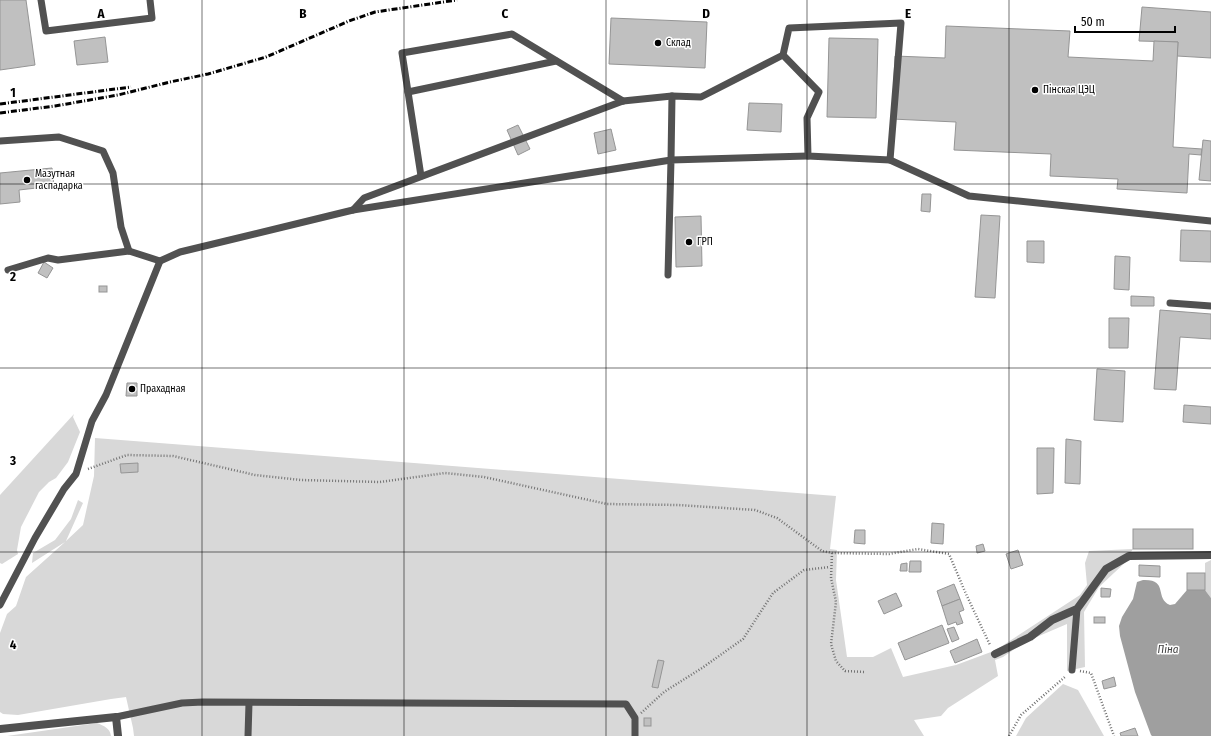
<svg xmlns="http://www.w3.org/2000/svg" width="1211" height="736" font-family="'Fira Sans Condensed',sans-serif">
<rect width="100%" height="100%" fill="#fff"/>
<g fill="#d8d8d8">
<path d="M 74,414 L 73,417 L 80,432 L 68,462 L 56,478 L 49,482 L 39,492 L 21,527 L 17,550 L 18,554 L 2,564 L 0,563 L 0,495 Z"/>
<path d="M 95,438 L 836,496 L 830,549 L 837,550 L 836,580 L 847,657 L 873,657 L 891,648 L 903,677 L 956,665 L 991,652 L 1002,646 L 1080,595 L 1087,585 L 1085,563 L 1089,551 L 1133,549 L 1126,560 L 1130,558 L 1099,587 L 1084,612 L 1085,667 L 1067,671 L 1067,624 L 1025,642 L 1003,657 L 995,660 L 998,676 L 948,708 L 941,716 L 914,720 L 924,736 L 134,736 L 133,728 L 126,697 L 111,699 L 18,715 L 3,714 L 0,712 L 0,633 L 7,614 L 16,606 L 26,577 L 65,542 L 32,563 L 33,553 L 55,540 L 71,519 L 78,500 L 83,503 L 66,541 L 83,525 L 94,476 Z"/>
<path d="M 1211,560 L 1211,598 L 1205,590 L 1205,563 Z"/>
<path d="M 1063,684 L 1078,690 L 1104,736 L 1016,736 L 1026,718 Z"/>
<path d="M 97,723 C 104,726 110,728 111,736 L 7,736 Z"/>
</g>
<path fill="#9f9f9f" d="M 1143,580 C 1169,579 1154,598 1170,605 L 1175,604 L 1187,590 L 1205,590 L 1211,598 L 1211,736 L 1152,736 L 1151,735 L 1135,692 L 1120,636 L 1119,626 L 1122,617 L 1133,599 L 1137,582 Z"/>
<g fill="#c0c0c0" stroke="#959595">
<path d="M 0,0 L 26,0 L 35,65 L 0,70 Z"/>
<path d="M 1142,7 L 1211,12 L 1211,58 L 1177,56 L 1178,42 L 1139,41 Z"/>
<path d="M 611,18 L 707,22 L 705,68 L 609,64 Z"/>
<path d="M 946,26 L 1070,31 L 1068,57 L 1153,61 L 1154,41 L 1178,42 L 1173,147 L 1202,149 L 1201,155 L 1189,154 L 1187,193 L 1117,189 L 1118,179 L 1050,176 L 1051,154 L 954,150 L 956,122 L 892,119 L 895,56 L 945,58 Z"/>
<path d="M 105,37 L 108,62 L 77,65 L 74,41 Z"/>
<path d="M 829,38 L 878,39 L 876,118 L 827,117 Z"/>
<path d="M 749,103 L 782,104 L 781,132 L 747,130 Z"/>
<path d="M 518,125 L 530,149 L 518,155 L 507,130 Z"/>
<path d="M 611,129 L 616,150 L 598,154 L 594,133 Z"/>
<path d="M 1203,140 L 1211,141 L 1211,181 L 1199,180 Z"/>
<path d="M 52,168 L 54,186 L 19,190 L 20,202 L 0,204 L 0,173 Z"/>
<path d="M 922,194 L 931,194 L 930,212 L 921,211 Z"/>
<path d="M 981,215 L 1000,216 L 995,298 L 975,297 Z"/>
<path d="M 701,216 L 702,266 L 676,267 L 675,217 Z"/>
<path d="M 1181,230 L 1211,231 L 1211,262 L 1180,261 Z"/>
<path d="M 1027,241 L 1044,241 L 1044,263 L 1027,262 Z"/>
<path d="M 1115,256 L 1130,257 L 1129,290 L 1114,289 Z"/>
<path d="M 44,262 L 53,268 L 47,278 L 38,273 Z"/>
<rect x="99" y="286" width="8" height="6"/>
<path d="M 1131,296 L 1154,297 L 1154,306 L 1131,306 Z"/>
<path d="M 1160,310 L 1211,314 L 1211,339 L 1180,337 L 1176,390 L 1154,389 Z"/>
<path d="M 1109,318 L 1129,318 L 1128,348 L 1109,348 Z"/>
<path d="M 1097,369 L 1125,371 L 1123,422 L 1094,420 Z"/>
<path d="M 127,383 L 137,383 L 137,396 L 126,396 Z"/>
<path d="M 1184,405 L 1211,407 L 1211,424 L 1183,422 Z"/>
<path d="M 1066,439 L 1081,441 L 1080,484 L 1065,483 Z"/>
<path d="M 1037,448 L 1054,448 L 1053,493 L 1037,494 Z"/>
<path d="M 138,463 L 138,472 L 121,473 L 120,464 Z"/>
<path d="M 932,523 L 944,524 L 943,544 L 931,543 Z"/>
<rect x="1133" y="529" width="60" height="20"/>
<path d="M 855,530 L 865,530 L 865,544 L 854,543 Z"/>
<path d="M 983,544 L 985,551 L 977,553 L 976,546 Z"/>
<path d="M 1018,550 L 1023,565 L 1011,569 L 1006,554 Z"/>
<path d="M 910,561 L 921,561 L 921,572 L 909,572 Z"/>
<path d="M 907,563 L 907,571 L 900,571 L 901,564 Z"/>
<path d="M 1139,565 L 1160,566 L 1160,577 L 1139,576 Z"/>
<rect x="1187" y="573" width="18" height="17"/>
<path d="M 954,584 L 960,599 L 942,606 L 937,591 Z"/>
<path d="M 1101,588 L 1111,589 L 1110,597 L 1101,597 Z"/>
<path d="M 896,593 L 902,606 L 884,614 L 878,601 Z"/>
<path d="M 960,599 L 964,610 L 959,612 L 963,623 L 957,625 L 956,622 L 948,625 L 942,606 Z"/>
<rect x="1094" y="617" width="11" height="6"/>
<path d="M 942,625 L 949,643 L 905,660 L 898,643 Z"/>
<path d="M 954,627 L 959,639 L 952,642 L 947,629 Z"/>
<path d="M 977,639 L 982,652 L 955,663 L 950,651 Z"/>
<path d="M 658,660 L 664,661 L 658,688 L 652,687 Z"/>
<path d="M 1114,677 L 1116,686 L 1104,689 L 1102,681 Z"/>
<rect x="644" y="718" width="7" height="8"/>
<path d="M 1135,728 L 1138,736 L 1121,736 L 1120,733 Z"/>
</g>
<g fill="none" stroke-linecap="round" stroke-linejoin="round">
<g stroke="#737373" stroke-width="2.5" stroke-dasharray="1 2" stroke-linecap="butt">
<path d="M 88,469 L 127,455 L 173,456 L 255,475 L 301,480 L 380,482 L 445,473 L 484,477 L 607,504 L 678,505 L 755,510 L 777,518 L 822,551 L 832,553 L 889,554 L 918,549 L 949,554 L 966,594 L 990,645"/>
<path d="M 832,553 L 831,578 L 836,602 L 831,644 L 836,661 L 845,671 L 865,672"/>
<path d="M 1080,671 L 1091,673 L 1114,736"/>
<path d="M 641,713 L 664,692 L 702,668 L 743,639 L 773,593 L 804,570 L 830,567"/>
<path d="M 1009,736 L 1021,715 L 1066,676"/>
</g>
<g stroke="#515151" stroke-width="7">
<path d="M 41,0 L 46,31 L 152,18 L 150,0"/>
<path d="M 408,92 L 556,61"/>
<path d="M 0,141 L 59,137 L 103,151 L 113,173 L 121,227 L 129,251"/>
<path d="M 890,160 L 969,196 L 1211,221"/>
<path d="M 421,176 L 402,53 L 512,34 L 623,101"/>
<path d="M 353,210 L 671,160 L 672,96"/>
<path d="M 8,270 L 48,258 L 58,260 L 129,251 L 160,261"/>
<path d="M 668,275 L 671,160 L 808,156"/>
<path d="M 1170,303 L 1211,306"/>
<path d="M 0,605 L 35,538 L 64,489 L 76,474 L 92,421 L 106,395 L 160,261 L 180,252 L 353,210 L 364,198 L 623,101 L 672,96 L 701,97 L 783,55 L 789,28 L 901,23 L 890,160 L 808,156 L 807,118 L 819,92 L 783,55"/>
<path d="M 1072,670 L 1077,609"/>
<path d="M 116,717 L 182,703 L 203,702 L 626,704 L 635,718 L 635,736"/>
<path d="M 248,736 L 249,703"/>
</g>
<g stroke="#515151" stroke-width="8">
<path d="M 995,654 L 1030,637 L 1052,620 L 1077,609 L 1106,569 L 1129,556 L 1211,555"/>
<path d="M 0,729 L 116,717 L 118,736"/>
</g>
<g stroke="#000" stroke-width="3" stroke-dasharray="6 2 1 2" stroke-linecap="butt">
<path d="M 0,104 L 131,87"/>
<path d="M 0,113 L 55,106 L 118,95 L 170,82 L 208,74 L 266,57 L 349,21 L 375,12 L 457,0"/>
</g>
</g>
<path fill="none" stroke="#000" stroke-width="1" stroke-opacity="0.55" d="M 202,0 L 202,736M 404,0 L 404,736M 606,0 L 606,736M 807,0 L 807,736M 1009,0 L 1009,736M 0,184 L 1211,184M 0,368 L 1211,368M 0,552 L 1211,552"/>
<g fill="#000" stroke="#fff" stroke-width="1.5">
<circle cx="658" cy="43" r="4"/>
<circle cx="1035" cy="90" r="4"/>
<circle cx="27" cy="180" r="4"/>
<circle cx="689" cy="242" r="4"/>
<circle cx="132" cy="389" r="4"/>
</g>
<g text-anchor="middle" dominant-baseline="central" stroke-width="3" stroke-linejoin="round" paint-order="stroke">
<g font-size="10" fill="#000" stroke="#fff" text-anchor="start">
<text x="666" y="43">Склад</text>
<text x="1043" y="90">Пінская ЦЭЦ</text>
<text x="35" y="174">Мазутная<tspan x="35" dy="12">гаспадарка</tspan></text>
<text x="697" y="242">ГРП</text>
<text x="140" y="389">Прахадная</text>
</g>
<g font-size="11" font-style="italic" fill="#404040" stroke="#fff">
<text x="1168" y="649">Піна</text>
</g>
</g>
<g font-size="13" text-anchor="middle" font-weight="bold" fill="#000" stroke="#fff" stroke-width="3" stroke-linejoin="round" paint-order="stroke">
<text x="101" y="18">A</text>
<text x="303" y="18">B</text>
<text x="505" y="18">C</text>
<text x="706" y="18">D</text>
<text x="908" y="18">E</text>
<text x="13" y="97">1</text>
<text x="13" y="281">2</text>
<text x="13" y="465">3</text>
<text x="13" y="649">4</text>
</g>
<path d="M1075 26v6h100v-6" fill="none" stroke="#000000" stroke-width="2"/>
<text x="1081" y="26" font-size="12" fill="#000000" stroke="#ffffff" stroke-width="3" paint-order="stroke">50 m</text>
</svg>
